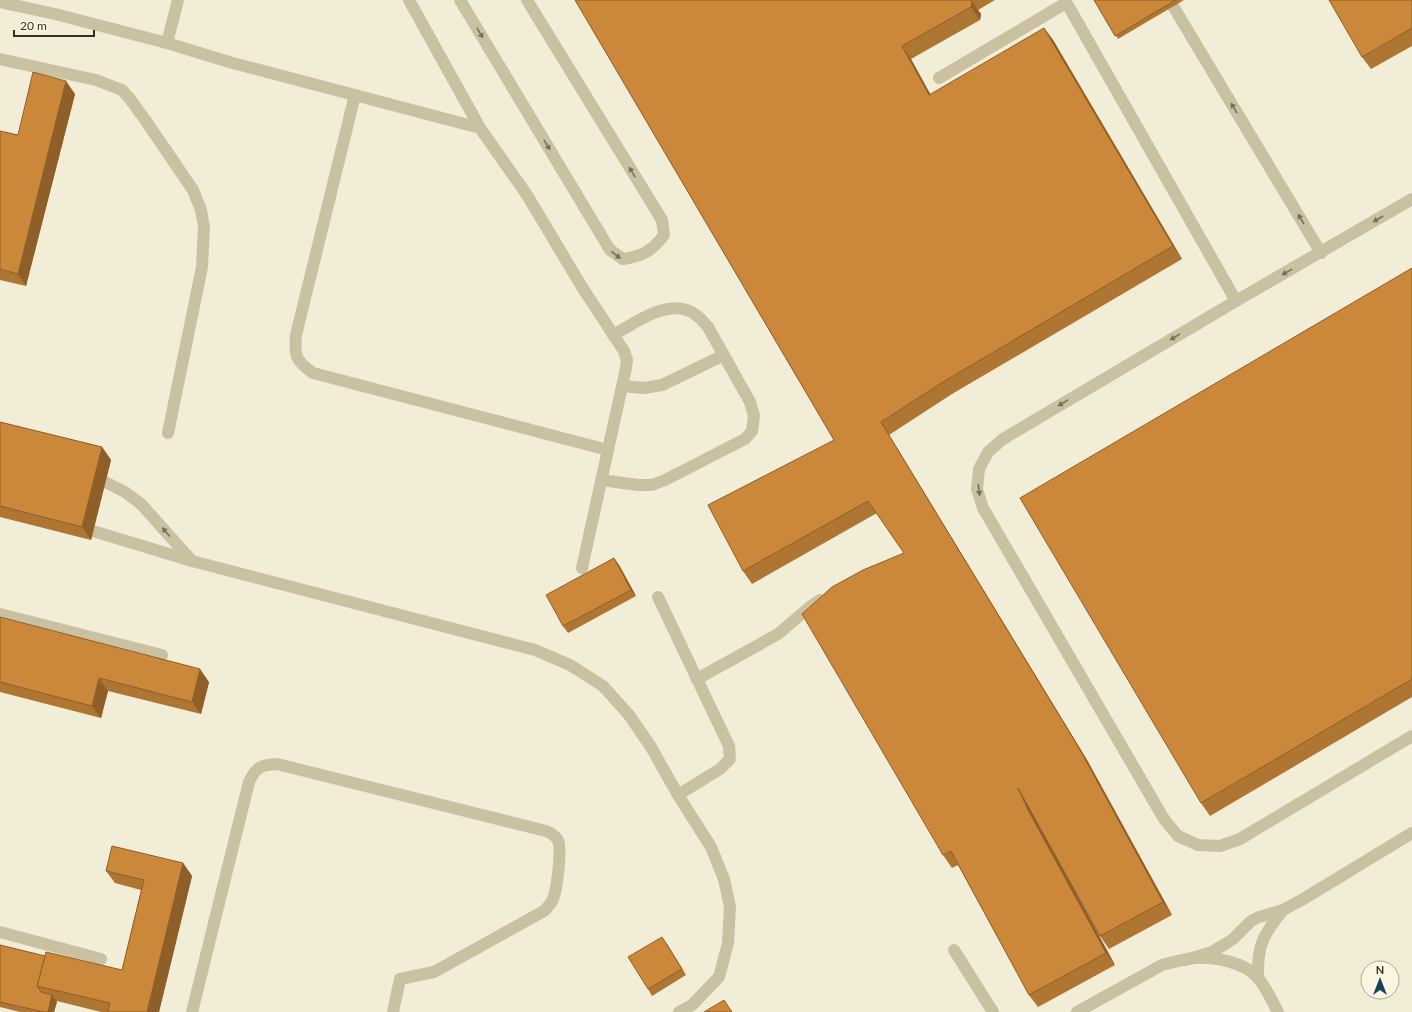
<svg xmlns="http://www.w3.org/2000/svg" width="1412" height="1012" font-family="Lato,sans-serif">
<rect width="100%" height="100%" fill="#f2edd6"/>
<g fill="none" stroke-linecap="round" stroke-linejoin="round">
<g stroke="#cac0a2" stroke-width="12">
<path d="M 409,0 L 480,128"/>
<path d="M 460,0 L 610,250 L 623,259 C 643,256 652,251 664,235 L 662,220 L 527,0"/>
<path d="M 1065,0 L 1236,301"/>
<path d="M 0,2 L 55,14 L 167,43 L 229,62 L 480,128 L 527,195 L 582,287 L 624,351 L 627,360 L 626,368 L 582,568"/>
<path d="M 1173,6 L 1321,253"/>
<path d="M 167,43 L 178,0"/>
<path d="M 0,59 L 96,80 L 122,90 L 130,99 L 146,121 L 193,190 L 201,210 L 204,227 L 202,267 L 168,433"/>
<path d="M 939,78 L 1066,3"/>
<path d="M 355,95 L 296,335 C 294,356 296,361 313,373 L 608,450"/>
<path d="M 1412,199 L 1236,301 L 1003,439 L 988,452 L 979,469 L 977,489 L 983,508 L 1164,819 L 1178,836 L 1198,845 L 1220,846 L 1240,839 L 1412,736"/>
<path d="M 622,386 L 644,388 L 662,385 L 724,355"/>
<path d="M 601,480 L 638,485 L 652,485 L 665,480 L 745,439 L 752,431 L 754,416 L 750,402 L 708,327 C 702,320 696,313 687,310 C 662,302 634,324 613,335"/>
<path d="M 105,482 L 125,492 L 141,504 L 192,561"/>
<path d="M 93,531 L 192,561 L 535,650 L 570,665 L 603,686 L 629,715 L 651,747 L 678,795 L 711,847 L 724,879 L 730,907 L 728,943 L 719,977 L 692,1005 L 679,1012"/>
<path d="M 658,597 L 729,746 L 730,759 L 720,769 L 678,795"/>
<path d="M 0,614 L 162,655"/>
<path d="M 697,679 L 778,634 L 811,606 L 820,600"/>
<path d="M 0,932 L 101,959"/>
<path d="M 954,950 L 993,1012"/>
<path d="M 1185,960 L 1212,952 L 1222,946 L 1233,939 L 1251,921 L 1259,917 L 1283,910 L 1305,898 L 1412,833"/>
<path d="M 1258,978 C 1257,945 1263,935 1283,910"/>
<path d="M 192,1012 L 249,782 C 256,767 260,765 277,764 L 546,831 C 551,833 555,835 558,840 C 562,849 557,889 553,899 C 551,904 548,907 544,911 L 434,972 L 400,979 L 393,1012"/>
<path d="M 1077,1012 L 1162,965 C 1173,962 1184,959 1195,958 C 1215,957 1245,962 1258,978 C 1266,987 1272,1001 1278,1012"/>
</g>
</g>
<g fill="#af7532">
<path d="M 575,0 L 995,0 L 978,10 L 981,14 L 980,20 L 911,59 L 930,95 L 1044,28 L 1053,40 L 1182,259 L 952,394 L 889,435 L 1087,760 L 1172,915 L 1109,949 L 1100,936 L 1034,817 L 1037,822 L 1115,965 L 1038,1007 L 1029,995 L 958,865 L 952,868 L 943,855 L 904,553 L 877,513 L 752,584 L 743,571 L 834,440 Z"/>
<path d="M 1094,0 L 1184,0 L 1118,39 Z"/>
<path d="M 1412,0 L 1412,46 L 1371,69 L 1362,57 Z"/>
<path d="M 75,94 L 26,286 L 0,280 L 0,131 L 18,135 Z"/>
<path d="M 1412,268 L 1412,697 L 1210,816 L 1201,803 Z"/>
<path d="M 0,422 L 102,447 L 111,460 L 91,540 L 0,517 Z"/>
<path d="M 619,565 L 636,596 L 568,633 L 563,626 Z"/>
<path d="M 0,617 L 209,682 L 201,714 L 108,691 L 101,718 L 0,692 Z"/>
<path d="M 183,863 L 192,876 L 159,1012 L 101,1012 L 57,1001 L 54,1012 L 20,1012 L 0,1007 L 0,945 L 45,956 L 122,970 L 141,890 L 115,883 L 106,871 Z"/>
<path d="M 667,944 L 686,975 L 652,996 L 648,989 Z"/>
</g>
<g fill="#8f5f29">
<path d="M 972,2 L 981,14 L 980,20 L 971,7 Z"/>
<path d="M 1044,28 L 1053,40 L 1182,259 L 1173,246 Z"/>
<path d="M 902,46 L 911,59 L 938,108 L 929,95 Z"/>
<path d="M 66,81 L 75,94 L 26,286 L 18,274 Z"/>
<path d="M 881,422 L 889,435 L 1087,760 L 1172,915 L 1163,902 Z"/>
<path d="M 102,447 L 111,460 L 91,540 L 82,527 Z"/>
<path d="M 614,558 L 619,565 L 636,596 L 631,590 Z"/>
<path d="M 200,669 L 209,682 L 201,714 L 192,702 Z"/>
<path d="M 99,678 L 108,691 L 101,718 L 92,706 Z"/>
<path d="M 1018,788 L 1027,801 L 1037,822 L 1115,965 L 1106,953 L 1028,810 Z"/>
<path d="M 183,863 L 192,876 L 159,1012 L 147,1012 Z"/>
<path d="M 662,937 L 667,944 L 686,975 L 682,969 Z"/>
<path d="M 52,995 L 57,1002 L 54,1012 L 48,1012 Z"/>
</g>
<g fill="#cc883a" stroke="#8f5f29">
<path d="M 575,0 L 971,0 L 972,2 L 971,7 L 902,46 L 929,95 L 1044,28 L 1173,246 L 943,382 L 881,422 L 1079,748 L 1163,902 L 1100,936 L 1018,788 L 1028,810 L 1106,953 L 1029,995 L 951,851 L 943,855 L 802,614 L 832,587 L 863,570 L 904,553 L 868,501 L 743,571 L 708,505 L 834,440 Z"/>
<path d="M 1094,0 L 1176,0 L 1115,36 Z"/>
<path d="M 1329,0 L 1412,0 L 1412,28 L 1362,57 Z"/>
<path d="M 33,72 L 66,81 L 18,274 L 0,269 L 0,131 L 18,135 Z"/>
<path d="M 1412,268 L 1412,679 L 1201,803 L 1020,498 Z"/>
<path d="M 0,422 L 102,447 L 82,527 L 0,506 Z"/>
<path d="M 614,558 L 631,590 L 563,626 L 546,595 Z"/>
<path d="M 0,617 L 200,669 L 192,702 L 99,678 L 92,706 L 0,682 Z"/>
<path d="M 112,846 L 183,863 L 147,1012 L 108,1012 L 110,1003 L 37,986 L 46,952 L 122,970 L 144,880 L 106,871 Z"/>
<path d="M 662,937 L 682,969 L 648,989 L 628,957 Z"/>
<path d="M 0,945 L 45,956 L 37,986 L 41,992 L 52,995 L 48,1012 L 44,1012 L 0,1002 Z"/>
<path d="M 724,1000 L 732,1012 L 704,1012 Z"/>
</g>
<defs><path id="oneway-solid" d="M-6-.8H1V-3.2L6.5 0L1 3.2V.8H-6Z"/></defs>
<g fill="#78705d">
<use href="#oneway-solid" transform="translate(480 33) rotate(59)"/>
<use href="#oneway-solid" transform="translate(1234 108) rotate(-121)"/>
<use href="#oneway-solid" transform="translate(547 145) rotate(59)"/>
<use href="#oneway-solid" transform="translate(632 172) rotate(-121)"/>
<use href="#oneway-solid" transform="translate(1301 219) rotate(-121)"/>
<use href="#oneway-solid" transform="translate(1378 219) rotate(150)"/>
<use href="#oneway-solid" transform="translate(616 255) rotate(37)"/>
<use href="#oneway-solid" transform="translate(1287 272) rotate(151)"/>
<use href="#oneway-solid" transform="translate(1175 337) rotate(149)"/>
<use href="#oneway-solid" transform="translate(1063 403) rotate(149)"/>
<use href="#oneway-solid" transform="translate(979 490) rotate(82)"/>
<use href="#oneway-solid" transform="translate(166 532) rotate(-131)"/>
</g>
<g transform="translate(1380 980)"><circle r="19" fill="#faf6e2" stroke="#aba696"/>
<path d="M0-3L7 15L0 10L-7 15Z" fill="#194157"/>
<text y="-6" font-size="11" font-weight="bold" text-anchor="middle" fill="#342e25">N</text>
</g>
<path d="M14 30v6h80v-6" fill="none" stroke="#342e25" stroke-width="2"/>
<text x="20" y="30" font-size="12" fill="#342e25" stroke="#faf6e2" stroke-width="3" paint-order="stroke">20 m</text>
</svg>
